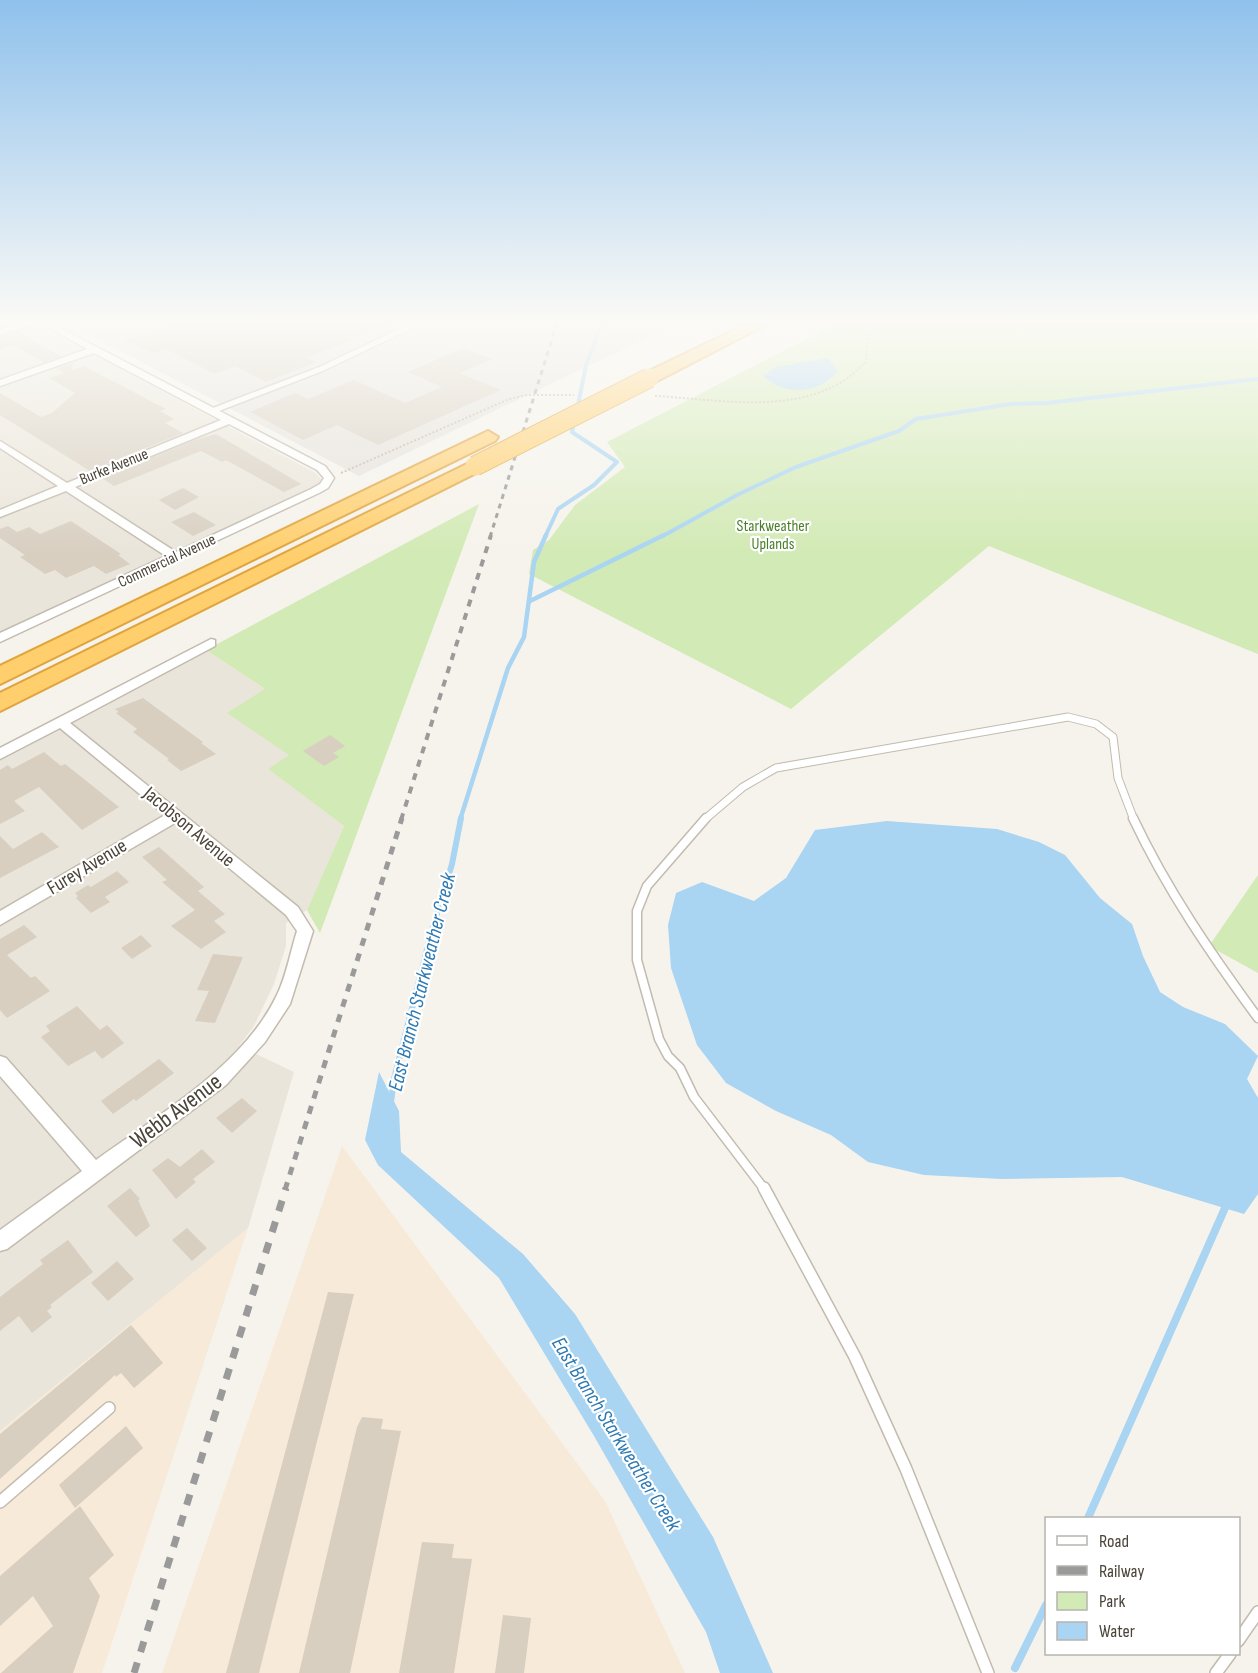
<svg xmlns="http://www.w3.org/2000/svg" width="1258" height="1673" font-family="'Sofia Sans Condensed',sans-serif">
<rect width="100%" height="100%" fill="#f6f3ec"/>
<g fill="#eae5da">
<path d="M 0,320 L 28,320 L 314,472 L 323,481 L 319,485 L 74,600 L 0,632 Z"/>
<path d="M 206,650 L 266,690 L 290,756 L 268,769 L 344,826 L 307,910 L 286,923 L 286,946 L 274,984 L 254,1026 L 239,1046 L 294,1072 L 248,1228 L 0,1431 L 0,760 Z"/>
</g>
<g fill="#f7ead8">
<path d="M 342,1146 L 605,1501 L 685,1673 L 162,1673 Z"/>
<path d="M 248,1228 L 102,1673 L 0,1673 L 0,1431 Z"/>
</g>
<path fill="#e6e2dd" d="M 61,320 L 684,320 L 359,476 Z"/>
<g fill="#d2eab5">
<path d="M 843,320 L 1258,320 L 1258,654 L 989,546 L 791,709 L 529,574 L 533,550 L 549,540 L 575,505 L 625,467 L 607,442 Z"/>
<path d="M 479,504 L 320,933 L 307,910 L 344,826 L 268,769 L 289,755 L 227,713 L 265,689 L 206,650 Z"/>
<path d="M 1258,875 L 1258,973 L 1209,946 Z"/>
</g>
<g fill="#a9d4f2">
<path d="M 828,358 L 838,371 C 818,394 787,397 763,376 L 776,367 Z"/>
<path d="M 887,821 L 997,829 L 1039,842 L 1065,855 L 1100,898 L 1132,924 L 1143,956 L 1160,992 L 1183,1007 L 1225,1024 L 1258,1056 L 1247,1079 L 1258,1098 L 1258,1194 L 1244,1214 L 1122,1177 L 1002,1179 L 924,1175 L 868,1162 L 831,1135 L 776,1111 L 726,1083 L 697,1045 L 671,968 L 668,925 L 676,893 L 702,882 L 754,901 L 786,878 L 815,830 Z"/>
<path d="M 379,1072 L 399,1111 L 401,1152 L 523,1254 L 575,1314 L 713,1537 L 773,1673 L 720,1673 L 706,1632 L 594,1436 L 499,1278 L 378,1165 L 365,1140 Z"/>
</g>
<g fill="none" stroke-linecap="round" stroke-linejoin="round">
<g stroke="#a9d4f2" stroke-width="4">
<path d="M 577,410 L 586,365 L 603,320"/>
<path d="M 545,537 L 558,509 L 594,485 L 617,462 L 572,432 L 574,422"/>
<path d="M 661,537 L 739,494 L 796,467 L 899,431 L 916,419 L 1011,404 L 1046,403 L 1258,379"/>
</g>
<g stroke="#a9d4f2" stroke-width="4.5">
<path d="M 530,601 L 664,535"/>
<path d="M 460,820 L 508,668 L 524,637 L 534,562 L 546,535"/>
</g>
<path stroke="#a9d4f2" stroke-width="6" d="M 391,1102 L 394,1079 L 432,930 L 452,864 L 461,818"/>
<g stroke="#a9d4f2" stroke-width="8">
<path d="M 1088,1518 L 1225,1208"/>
<path d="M 1015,1668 L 1046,1605"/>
</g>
</g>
<g fill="#d8cfc1">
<path d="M 190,320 L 317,320 L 335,327 L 355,320 L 401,320 L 307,358 L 317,362 L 266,382 L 235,366 L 215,374 L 166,349 L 155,353 L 123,341 Z"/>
<path d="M 19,331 L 32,339 L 30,339 L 61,356 L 44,362 L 12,345 L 0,350 L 0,337 Z"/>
<path d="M 463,348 L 492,359 L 460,373 L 501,390 L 378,445 L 337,425 L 303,440 L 250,412 L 295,393 L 308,399 L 354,380 L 405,403 L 442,387 L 408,372 Z"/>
<path d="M 73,363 L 71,370 L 84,366 L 166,409 L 160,411 L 174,419 L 165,423 L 183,433 L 90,471 L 0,415 L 0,393 L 41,417 L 52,413 L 75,393 L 49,378 L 64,373 L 56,369 Z"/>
<path d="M 216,434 L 301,484 L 284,492 L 226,460 L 222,462 L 201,451 L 114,486 L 102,478 L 195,440 Z"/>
<path d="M 183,488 L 199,497 L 175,510 L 159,500 Z"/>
<path d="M 194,512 L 216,525 L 193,536 L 171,522 Z"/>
<path d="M 71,521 L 121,554 L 118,555 L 130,564 L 106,574 L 94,566 L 66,578 L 55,570 L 45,574 L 20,557 L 25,555 L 0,538 L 0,529 L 8,526 L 17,532 L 29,527 L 40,534 Z"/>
<path d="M 143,698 L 203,742 L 201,743 L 216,754 L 181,771 L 167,760 L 169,759 L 133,732 L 137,729 L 116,713 L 119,712 L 115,709 Z"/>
<path d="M 330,735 L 345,746 L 333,753 L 339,757 L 324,766 L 303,751 Z"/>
<path d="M 44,752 L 61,766 L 65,764 L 119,807 L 82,830 L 39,787 L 14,801 L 25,811 L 0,824 L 0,770 L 8,765 L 12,769 Z"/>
<path d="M 42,832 L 59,847 L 0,878 L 0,836 L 13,849 Z"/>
<path d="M 159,847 L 204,887 L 198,891 L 225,914 L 214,921 L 226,932 L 201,949 L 171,926 L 195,910 L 162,882 L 167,880 L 142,857 Z"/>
<path d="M 117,871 L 129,882 L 105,897 L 110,902 L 91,913 L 76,898 L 78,896 L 75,893 L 88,885 L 91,887 Z"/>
<path d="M 24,925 L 37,937 L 7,955 L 31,978 L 35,976 L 50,991 L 7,1018 L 0,1010 L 0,939 Z"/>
<path d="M 141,935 L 152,946 L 132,959 L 121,948 Z"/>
<path d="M 213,954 L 243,957 L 215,1023 L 195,1021 L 209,991 L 197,990 Z"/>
<path d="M 77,1006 L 100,1030 L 107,1025 L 124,1043 L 102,1059 L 95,1051 L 68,1066 L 41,1037 L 50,1031 L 46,1026 Z"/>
<path d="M 159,1059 L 174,1073 L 136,1101 L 134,1099 L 113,1114 L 101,1101 Z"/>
<path d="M 242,1098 L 257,1111 L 232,1133 L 216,1118 Z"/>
<path d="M 202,1149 L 215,1162 L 193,1179 L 196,1182 L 176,1199 L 152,1170 L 168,1158 L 180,1167 Z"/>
<path d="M 130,1188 L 140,1199 L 138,1200 L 150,1226 L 136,1237 L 107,1206 Z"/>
<path d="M 187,1228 L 207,1248 L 192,1261 L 172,1240 Z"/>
<path d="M 68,1240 L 93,1272 L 50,1305 L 52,1307 L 47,1311 L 52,1317 L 32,1333 L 19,1316 L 0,1331 L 0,1297 L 43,1264 L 40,1260 Z"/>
<path d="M 117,1261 L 134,1279 L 108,1301 L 91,1283 Z"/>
<path d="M 328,1292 L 354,1294 L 259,1673 L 226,1673 Z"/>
<path d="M 131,1325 L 163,1363 L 134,1388 L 121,1373 L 116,1377 L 115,1375 L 0,1479 L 0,1434 Z"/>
<path d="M 362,1417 L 383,1419 L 381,1429 L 401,1431 L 350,1673 L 299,1673 L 357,1427 Z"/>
<path d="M 126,1426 L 143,1448 L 75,1508 L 59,1485 Z"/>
<path d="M 80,1506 L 114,1555 L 89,1578 L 100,1596 L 73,1673 L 1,1673 L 53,1626 L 33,1596 L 0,1626 L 0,1576 Z"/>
<path d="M 422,1542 L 454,1544 L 452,1558 L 472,1559 L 454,1673 L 399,1673 Z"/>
<path d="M 503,1615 L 531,1618 L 524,1673 L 495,1673 Z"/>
</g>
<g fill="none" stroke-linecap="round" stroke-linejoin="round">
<g stroke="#c2bbae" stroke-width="8">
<g id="service-far3">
<path d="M 0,332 L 39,320"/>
<path d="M 212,411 L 321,369 L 411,326"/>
</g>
</g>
<g stroke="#c2bbae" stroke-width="9">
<path id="service-far2" d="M 704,820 L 743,787 L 776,768 L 1068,717 L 1096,724 L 1113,737 L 1118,778 L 1134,820"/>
</g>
<g stroke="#c2bbae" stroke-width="11">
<g id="service-far1">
<path d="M 706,818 L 647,886 L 637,911 L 637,960 L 659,1039 L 668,1056 L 680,1068 L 694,1097 L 765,1190"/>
<path d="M 1133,818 C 1167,890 1211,954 1258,1018"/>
</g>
</g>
<g stroke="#c2bbae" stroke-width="14">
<g id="service">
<path d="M 764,1188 L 855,1357 L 906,1469 L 988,1673"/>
<path d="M 0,1502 L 109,1408"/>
<path d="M 1238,1641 L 1258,1612"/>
<path d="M 1216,1673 L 1230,1654"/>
</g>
</g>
<g stroke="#c2bbae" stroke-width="3">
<g id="minor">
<path d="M 35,320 L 45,320 L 325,466 L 334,478 L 328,488 L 319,493 L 0,642 L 0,633 L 166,556 L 66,491 L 0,517 L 0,510 L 58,486 L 0,448 L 0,441 L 67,483 L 221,420 L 94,353 L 0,386 L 0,380 L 87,349 ZM 229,424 L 317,470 L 324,478 L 320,484 L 311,489 L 176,552 L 75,487 Z"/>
<path d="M 211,639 L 215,640 L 215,646 L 70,723 L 298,907 L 313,931 L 290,1004 L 265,1042 L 226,1085 L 7,1249 L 0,1251 L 0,1230 L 82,1171 L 0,1076 L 0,1056 L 6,1058 L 96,1160 C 158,1115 241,1068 276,997 C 286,978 290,953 297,931 L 286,915 L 175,823 L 0,925 L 0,911 L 165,815 L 60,728 L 0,759 L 0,748 Z"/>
</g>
</g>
<g stroke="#e0a43c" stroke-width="4">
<g id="motorway">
<path d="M 755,320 L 775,320 L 655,382 L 649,383 L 640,378 L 643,374 Z"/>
<path d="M 488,431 L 498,437 L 495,441 L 0,684 L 0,666 Z"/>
<path d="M 475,460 L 482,462 L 485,466 L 482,470 L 0,711 L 0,693 Z"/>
</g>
</g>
<g stroke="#c4b79f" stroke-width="2" stroke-dasharray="2 2" stroke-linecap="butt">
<path d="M 655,396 C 715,399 791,415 845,380 C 852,375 859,368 866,362 L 868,334 L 876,320"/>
<path d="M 341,473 L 509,399 L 527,395 L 574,395"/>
</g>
<use href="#service-far3" stroke="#fff" stroke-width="5"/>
<use href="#service-far2" stroke="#fff" stroke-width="7"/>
<use href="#service-far1" stroke="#fff" stroke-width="8"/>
<use href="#service" stroke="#fff" stroke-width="11"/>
<use href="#minor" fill="#fff" fill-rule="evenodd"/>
<use href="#motorway" fill="#ffcf6e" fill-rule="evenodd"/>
<path stroke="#9a9a9a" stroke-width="3" stroke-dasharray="5 5" stroke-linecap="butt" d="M 490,537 L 558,320"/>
<path stroke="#9a9a9a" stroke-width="4" stroke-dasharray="7 7" stroke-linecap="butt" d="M 401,820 L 491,535"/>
<path stroke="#9a9a9a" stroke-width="5" stroke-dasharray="8 8" stroke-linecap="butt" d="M 285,1190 L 402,818"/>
<path stroke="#9a9a9a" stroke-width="7" stroke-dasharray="11 11" stroke-linecap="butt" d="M 134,1673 L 286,1188"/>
<g stroke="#e0a43c" stroke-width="21" stroke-linecap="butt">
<path id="motorway-bridge" d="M 475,466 L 649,378"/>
</g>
<use href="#motorway-bridge" stroke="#ffcf6e" stroke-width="19"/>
</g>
<linearGradient id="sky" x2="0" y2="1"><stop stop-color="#8fc1ec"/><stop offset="0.58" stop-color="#fbfaf6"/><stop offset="1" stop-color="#fbfaf6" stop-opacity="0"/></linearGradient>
<rect width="1258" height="554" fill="url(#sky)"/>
<g text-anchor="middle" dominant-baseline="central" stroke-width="4.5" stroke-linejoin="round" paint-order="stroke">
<g font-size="16" fill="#4b4439" stroke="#fff">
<text transform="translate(114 467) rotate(-22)">Burke Avenue</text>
<text transform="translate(167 561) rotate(-25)">Commercial Avenue</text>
</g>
<g font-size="16" fill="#4a7f2a" stroke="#fff">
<text x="773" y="526">Starkweather<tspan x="773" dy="18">Uplands</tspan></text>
</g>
<g font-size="20" fill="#4b4439" stroke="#fff">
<text transform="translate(189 827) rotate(40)">Jacobson Avenue</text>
<text transform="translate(87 867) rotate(-31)">Furey Avenue</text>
</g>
<g font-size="21" font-style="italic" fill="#2e7ab2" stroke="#fff">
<text transform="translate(422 982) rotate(-76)">East Branch Starkweather Creek</text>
<text transform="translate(616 1434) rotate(58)">East Branch Starkweather Creek</text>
</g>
<g font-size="24" fill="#4b4439" stroke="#fff">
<text transform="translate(176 1111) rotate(-37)">Webb Avenue</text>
</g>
</g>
<rect x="1045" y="1517" width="195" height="138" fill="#ffffff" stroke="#b7b4b0" stroke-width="1.5"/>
<rect x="1057" y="1536" width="30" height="9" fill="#ffffff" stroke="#b7b4b0" stroke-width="1.5"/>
<text x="1099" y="1547" font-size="18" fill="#4b4439">Road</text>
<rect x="1057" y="1566" width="30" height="9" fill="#9a9a9a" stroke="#b7b4b0" stroke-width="1.5"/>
<text x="1099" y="1577" font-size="18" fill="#4b4439">Railway</text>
<rect x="1057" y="1592" width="30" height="18" fill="#d2eab5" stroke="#b7b4b0" stroke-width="1.5"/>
<text x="1099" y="1607" font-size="18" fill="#4b4439">Park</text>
<rect x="1057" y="1622" width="30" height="18" fill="#a9d4f2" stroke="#b7b4b0" stroke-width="1.5"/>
<text x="1099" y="1637" font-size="18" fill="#4b4439">Water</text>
</svg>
